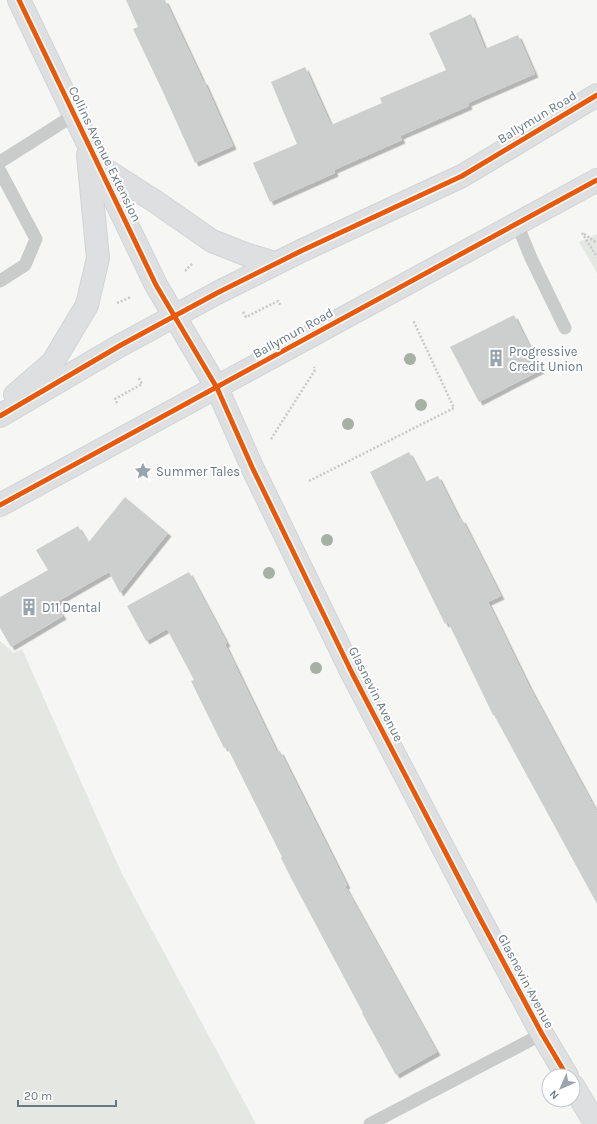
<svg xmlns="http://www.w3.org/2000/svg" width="597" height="1124" font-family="Karla,sans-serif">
<defs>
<filter id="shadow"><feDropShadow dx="3.5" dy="3.5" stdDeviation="0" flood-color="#0004"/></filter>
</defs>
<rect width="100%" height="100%" fill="#f6f6f5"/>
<g fill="#e5e8e2">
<path d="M 597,234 L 597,273 L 579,242 Z"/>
<path d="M 0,641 L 14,653 L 22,649 L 122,874 L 256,1124 L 0,1124 Z"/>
</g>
<g fill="#cdcfcf" filter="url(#shadow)">
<path d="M 126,0 L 165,0 L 203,81 L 204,81 L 233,146 L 195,163 L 163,92 L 133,29 L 138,27 Z"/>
<path d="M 471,14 L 485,49 L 518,35 L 535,74 L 468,103 L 469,106 L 400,136 L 402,140 L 334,170 L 335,173 L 270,202 L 253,163 L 297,144 L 271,82 L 305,67 L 331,125 L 382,103 L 380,98 L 446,70 L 429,33 Z"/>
<path d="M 514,315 L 541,370 L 479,402 L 450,347 Z"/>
<path d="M 409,452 L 425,482 L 438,476 L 460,520 L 462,519 L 501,596 L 488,602 L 529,686 L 597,812 L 597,904 L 494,715 L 493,715 L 448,622 L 445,624 L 370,472 Z"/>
<path d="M 125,497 L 168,533 L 120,593 L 109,572 L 55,603 L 63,616 L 11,647 L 0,628 L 0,597 L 48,570 L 36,550 L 78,526 L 88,543 Z"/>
<path d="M 189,572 L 227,643 L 225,644 L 277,752 L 280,751 L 347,885 L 345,886 L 437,1052 L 396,1075 L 362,1013 L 363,1013 L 292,880 L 281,858 L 282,857 L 227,747 L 224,748 L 191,681 L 194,680 L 167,629 L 146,641 L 127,606 Z"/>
</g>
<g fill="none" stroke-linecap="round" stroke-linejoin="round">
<g stroke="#d2d3d4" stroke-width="24">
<g id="secondary">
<path d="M 19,0 L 156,285 L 217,388 L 252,467 L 352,673 L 476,911 L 542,1034 L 567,1076"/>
<path d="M 98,165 L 156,202 L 212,241 L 245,254 L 275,263"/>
<path d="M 15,395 L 53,362 L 87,305 L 98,258 L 88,155"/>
<path d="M 0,416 L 121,345 L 217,293 L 301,251 L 462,176 L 597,95"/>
<path d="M 0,505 L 597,180"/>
<path d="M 573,1086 L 596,1124"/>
</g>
</g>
<g stroke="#c8c9ca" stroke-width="2.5" stroke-dasharray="2 2" stroke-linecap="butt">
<path d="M 582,233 L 597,257"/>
<path d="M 584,234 L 597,243"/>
<path d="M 185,271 L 193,263"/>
<path d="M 117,303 L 131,297"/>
<path d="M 243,312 L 246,317 L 278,301 L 281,306"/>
<path d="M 117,403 L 115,399 L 142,384 L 138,377"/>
<path d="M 271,439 L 315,370 L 314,367"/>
<path d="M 200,473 L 211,468"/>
<path d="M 309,481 L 454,408 L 413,320"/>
</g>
<g stroke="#cacccc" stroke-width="13">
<path d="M 0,162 L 74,115"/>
<path d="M 0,171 L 36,239 L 25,265 L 0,281"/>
<path d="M 517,224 L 531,258 L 565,328"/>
<path d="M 370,1124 L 542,1034"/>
</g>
<use href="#secondary" stroke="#dedfe0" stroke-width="22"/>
<g stroke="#fff" stroke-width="8">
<g id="cycleway">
<path d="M 19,0 L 156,285 L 217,388 L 252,467 L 352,673 L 476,911 L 542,1034 L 567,1076"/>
<path d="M 0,416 L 121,345 L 217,293 L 301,251 L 462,176 L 597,95"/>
<path d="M 0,505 L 597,180"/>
</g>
</g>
<use href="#cycleway" stroke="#e8590c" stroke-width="5"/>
</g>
<g fill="#a7b0a4">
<circle cx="410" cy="359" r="6"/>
<circle cx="421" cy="405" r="6"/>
<circle cx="348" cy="424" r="6"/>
<circle cx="327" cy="540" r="6"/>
<circle cx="269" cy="573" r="6"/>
<circle cx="316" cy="668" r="6"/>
</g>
<defs>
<g id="building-bare" transform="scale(1.38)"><path d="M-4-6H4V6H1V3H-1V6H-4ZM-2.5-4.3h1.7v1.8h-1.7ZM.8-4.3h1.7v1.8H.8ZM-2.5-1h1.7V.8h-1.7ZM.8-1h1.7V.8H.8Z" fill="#99a4ac" stroke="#fff" stroke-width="2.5" paint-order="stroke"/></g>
<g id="sight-bare" transform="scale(1.38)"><path d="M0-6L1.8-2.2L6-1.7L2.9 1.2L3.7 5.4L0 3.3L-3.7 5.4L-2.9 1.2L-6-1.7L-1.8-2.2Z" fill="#99a4ac" stroke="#fff" stroke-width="2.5" paint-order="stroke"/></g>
</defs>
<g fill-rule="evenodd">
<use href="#building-bare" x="496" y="358"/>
<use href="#sight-bare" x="143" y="471"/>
<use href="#building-bare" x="29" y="607"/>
</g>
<g text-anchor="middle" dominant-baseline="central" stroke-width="4" stroke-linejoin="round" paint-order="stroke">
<g font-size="13" fill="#677884" stroke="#fff">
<text transform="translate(537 117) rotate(-31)">Ballymun Road</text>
<text transform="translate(105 154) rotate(64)">Collins Avenue Extension</text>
<text transform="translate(293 333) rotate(-29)">Ballymun Road</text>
<text transform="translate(376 694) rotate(63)">Glasnevin Avenue</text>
<text transform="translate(526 981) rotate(62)">Glasnevin Avenue</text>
</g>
<g font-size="13" fill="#677884" stroke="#fff" text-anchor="start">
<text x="509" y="351">Progressive<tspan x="509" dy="15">Credit Union</tspan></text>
<text x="156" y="471">Summer Tales</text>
<text x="42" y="607">D11 Dental</text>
</g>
</g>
<g transform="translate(561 1088) rotate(225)"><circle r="19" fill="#ffffff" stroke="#c2c9ce"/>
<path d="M0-3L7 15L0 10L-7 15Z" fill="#99a4ac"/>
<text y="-6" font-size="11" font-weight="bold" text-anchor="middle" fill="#677884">N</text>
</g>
<path d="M18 1100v6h98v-6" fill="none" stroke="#677884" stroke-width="2"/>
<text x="24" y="1100" font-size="12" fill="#677884" stroke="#ffffff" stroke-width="3" paint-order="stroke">20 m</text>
</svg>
